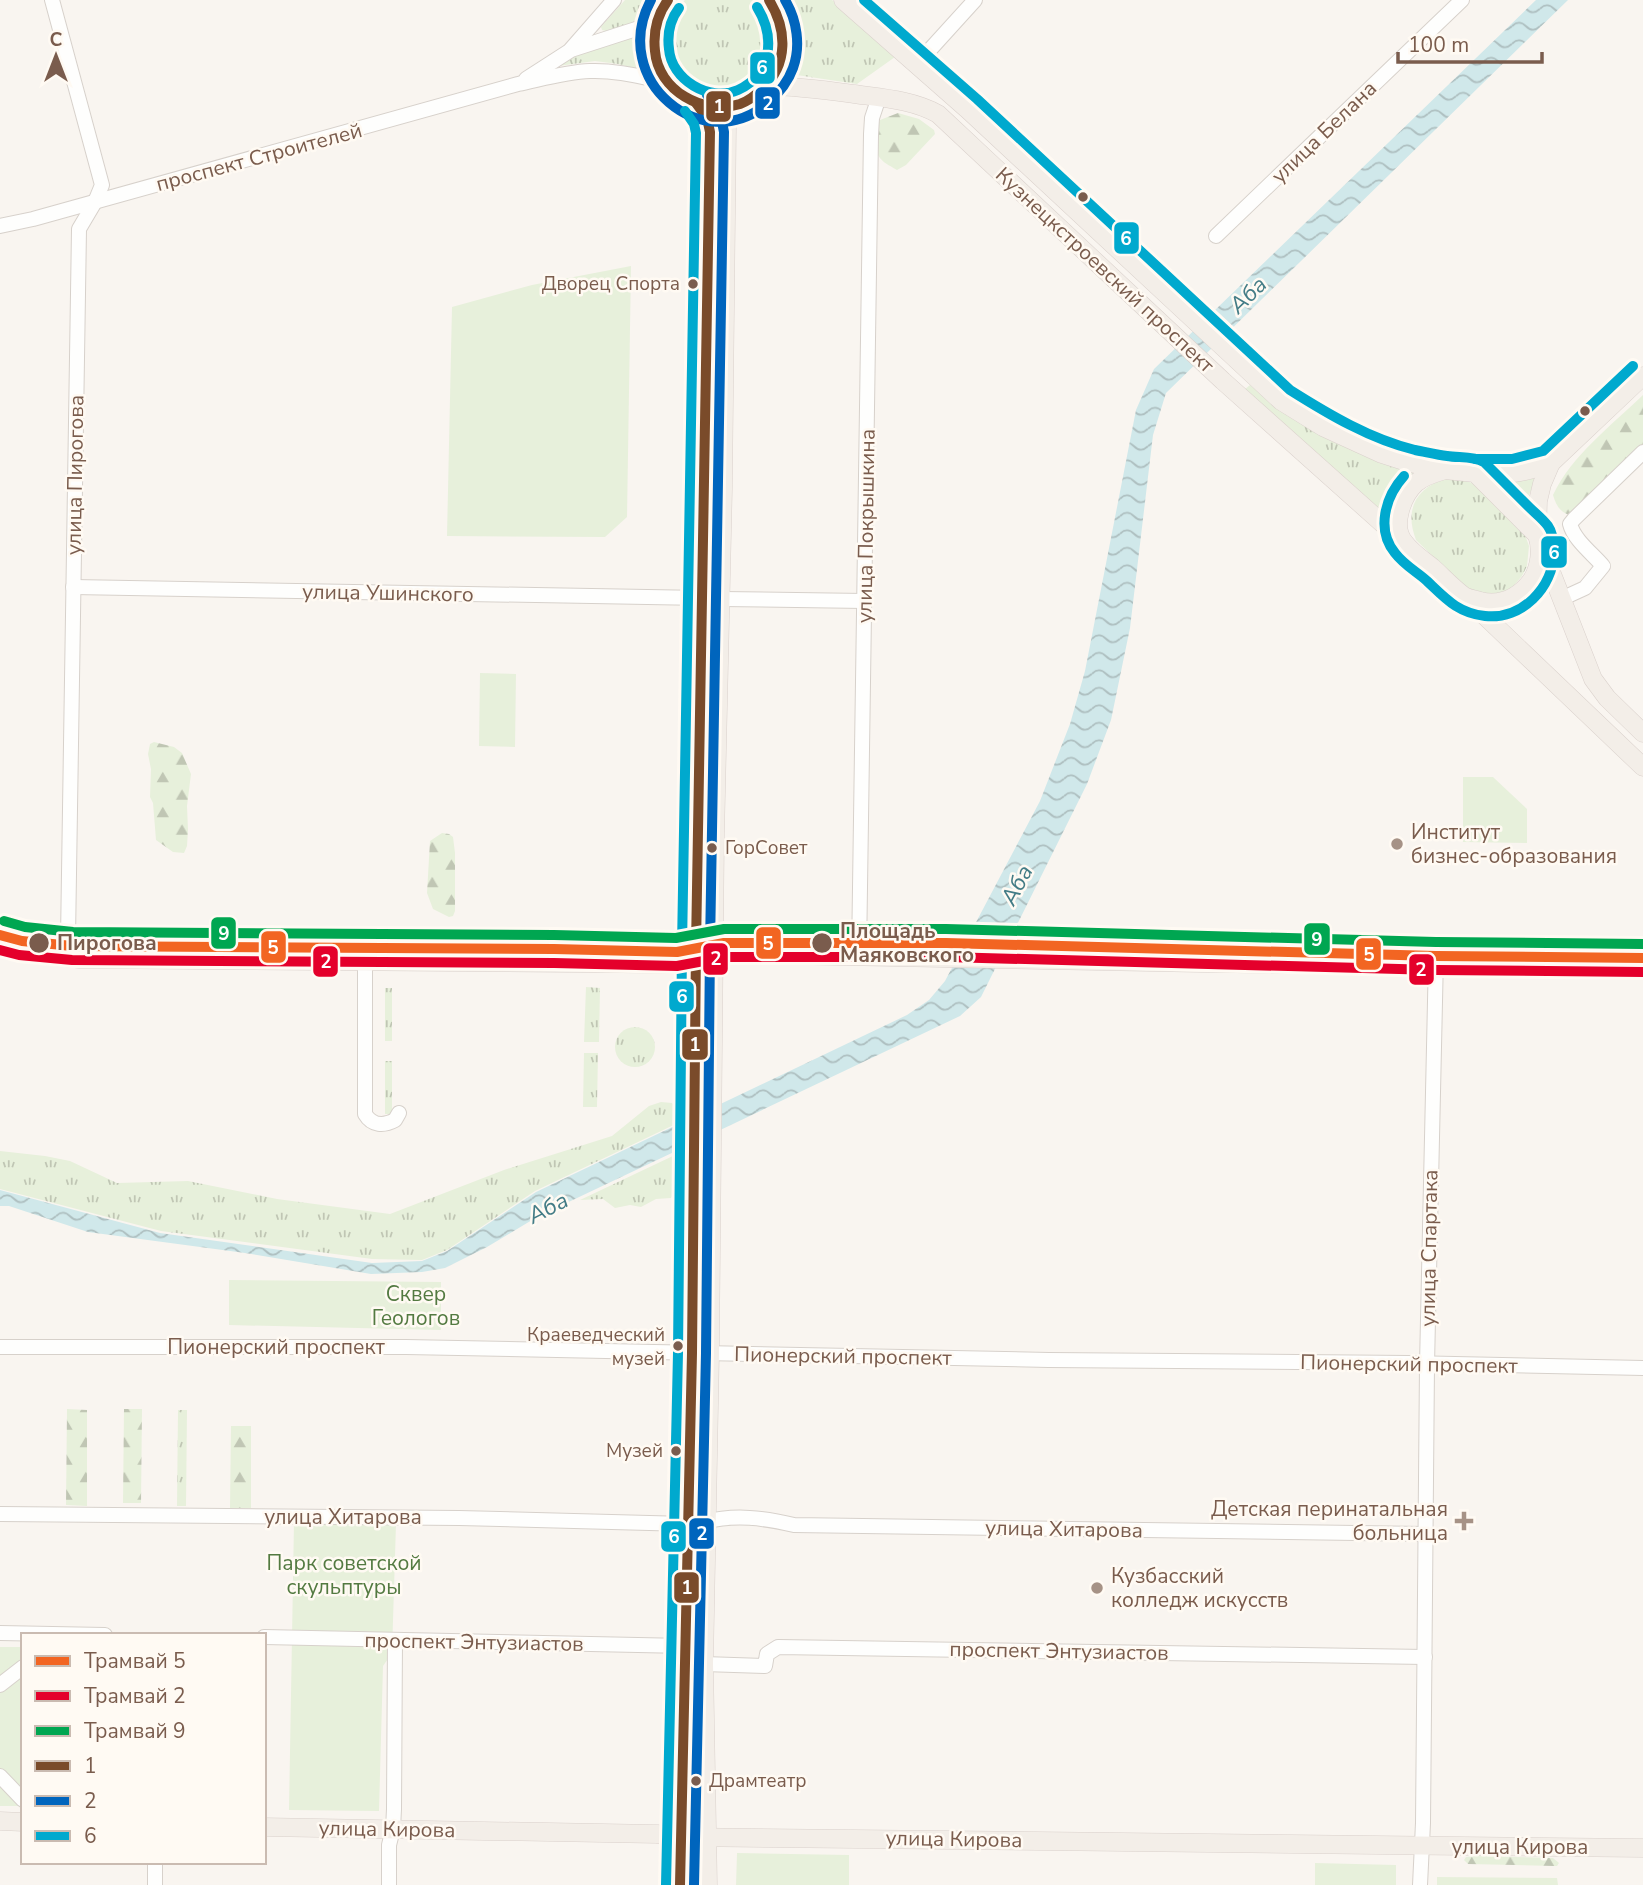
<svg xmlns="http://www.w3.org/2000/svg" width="1643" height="1885" font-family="'Nunito Sans',sans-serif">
<defs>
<pattern id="grass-tufts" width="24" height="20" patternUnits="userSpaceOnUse" patternTransform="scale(1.75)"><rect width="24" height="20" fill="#e7f0db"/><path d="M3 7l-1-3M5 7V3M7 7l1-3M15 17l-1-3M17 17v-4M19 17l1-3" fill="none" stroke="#c0c6b4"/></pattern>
<pattern id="forest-firs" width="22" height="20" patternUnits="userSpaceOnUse" patternTransform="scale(1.75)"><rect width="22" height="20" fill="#e7f0db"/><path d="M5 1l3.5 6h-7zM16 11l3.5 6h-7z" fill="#c0c6b4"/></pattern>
<pattern id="water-waves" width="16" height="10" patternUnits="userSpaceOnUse" patternTransform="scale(1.75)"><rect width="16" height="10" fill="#d0e8ea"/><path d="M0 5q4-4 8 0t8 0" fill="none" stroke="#aebfc0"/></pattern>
</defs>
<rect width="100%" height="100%" fill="#f9f5f0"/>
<g fill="url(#grass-tufts)">
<path d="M 625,0 L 663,0 C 646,20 631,23 606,31 L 602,30 L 601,27 Z"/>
<path d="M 685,0 L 753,0 C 768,11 774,30 773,48 C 772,62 763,77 752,85 C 689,125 632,40 685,0 Z"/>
<path d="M 781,0 L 832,0 L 845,9 L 895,57 L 857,84 L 790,74 C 798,48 796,23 781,0 Z"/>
<path d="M 645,32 L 648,33 L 654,70 L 650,72 L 618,64 L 595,61 L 558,66 L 574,56 Z"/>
<path d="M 1250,385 L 1279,409 L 1417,470 C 1399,488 1392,498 1393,524 L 1244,390 Z"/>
<path d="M 1538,475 L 1529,495 L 1525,509 L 1496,481 Z"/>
<path d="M 1448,478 L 1465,480 L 1482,488 L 1524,532 L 1529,546 L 1527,566 L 1522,576 L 1511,589 L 1502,594 L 1491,596 L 1470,592 L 1416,540 C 1404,509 1416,487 1448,478 Z"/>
<path d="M 586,987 L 600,988 L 599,1042 L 584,1042 Z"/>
<rect x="385" y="988" width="7" height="53"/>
<circle cx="635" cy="1047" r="20"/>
<path d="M 584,1053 L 598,1053 L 597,1107 L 583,1107 Z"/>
<rect x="385" y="1061" width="7" height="53"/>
<path d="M 661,1102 L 672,1103 L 677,1109 L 680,1122 L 535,1191 L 447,1250 L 422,1260 L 372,1259 L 161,1231 L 0,1189 L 0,1151 L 45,1156 L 70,1161 L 117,1183 L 188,1181 L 277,1199 L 390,1214 L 504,1170 L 612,1136 L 649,1106 Z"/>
<path d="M 675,1155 L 675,1172 L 679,1184 L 671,1198 L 656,1199 L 641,1207 L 630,1205 L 615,1208 L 603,1199 L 580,1200 Z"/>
<path d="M 178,1410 L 187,1410 L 186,1506 L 177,1506 Z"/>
</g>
<g fill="url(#forest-firs)">
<path d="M 898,113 L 919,119 L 934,130 L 935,134 L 906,165 L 897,170 C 880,160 876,159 876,138 C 877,131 877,127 880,120 Z"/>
<path d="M 1643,395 L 1643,444 L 1569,515 C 1559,511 1556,505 1553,495 C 1572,455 1611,426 1643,395 Z"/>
<path d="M 154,742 L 174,747 L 182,753 L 191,774 L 187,806 L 188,830 L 187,846 L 184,853 L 173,852 L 156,840 L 153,803 L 150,797 L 151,769 L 148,754 L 150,744 Z"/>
<path d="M 442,833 L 449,834 L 453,837 L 455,853 L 455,911 L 453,916 L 449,917 L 433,909 L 427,893 L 430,841 Z"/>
<path d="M 67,1409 L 87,1410 L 87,1506 L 66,1505 Z"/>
<path d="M 124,1409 L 142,1409 L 141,1503 L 123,1503 Z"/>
<path d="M 231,1426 L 251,1426 L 251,1508 L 230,1508 Z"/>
<path d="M 1475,1856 L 1553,1858 L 1559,1863 L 1557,1866 L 1554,1866 L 1468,1864 L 1464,1860 L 1466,1857 Z"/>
</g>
<g fill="#e7f0db">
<path d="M 631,266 L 627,517 L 605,537 L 447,536 L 452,307 L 532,285 Z"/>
<path d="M 480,673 L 516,674 L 515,747 L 479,746 Z"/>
<path d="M 1463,777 L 1493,777 L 1527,809 L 1527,843 L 1463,842 Z"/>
<path d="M 229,1280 L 441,1282 L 441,1330 L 229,1325 Z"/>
<path d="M 294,1522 L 396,1524 L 392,1653 L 383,1666 L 379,1811 L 289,1810 Z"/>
<rect x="0" y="1647" width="23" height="159"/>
<path d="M 737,1853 L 849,1855 L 849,1885 L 736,1885 Z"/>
<path d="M 1315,1863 L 1396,1865 L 1396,1885 L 1315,1885 Z"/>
<path d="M 1437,1877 L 1557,1878 L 1558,1885 L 1437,1885 Z"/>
</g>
<path fill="url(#water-waves)" d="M 1536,0 L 1568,0 L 1166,393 L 1153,435 L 1130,628 L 1111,720 L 1087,784 L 981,997 L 960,1016 L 537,1217 L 487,1247 L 445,1268 L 422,1272 L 371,1274 L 245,1253 L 88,1232 L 9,1206 L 0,1206 L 0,1190 L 160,1233 L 372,1263 L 422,1261 L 447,1251 L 536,1192 L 907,1015 L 929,1000 L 945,981 L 1040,801 L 1070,724 L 1085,671 L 1136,410 L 1154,369 Z"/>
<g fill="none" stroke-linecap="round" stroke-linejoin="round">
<g stroke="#d7d1cb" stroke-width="16">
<g id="minor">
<path d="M 52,0 L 102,185 L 95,202 L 79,229 L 68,938 L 80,959"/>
<path d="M 571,49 L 614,0"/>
<path d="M 916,65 L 975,0"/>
<path d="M 526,79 L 571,50 L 636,29 L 657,19"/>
<path d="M 0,226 L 33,219 L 518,84 C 542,79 565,72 590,71 C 616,70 642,77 667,82"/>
<path d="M 1216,236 L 1462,0"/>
<path d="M 73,587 L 703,598"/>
<path d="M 721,599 L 865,601"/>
<path d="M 1561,599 L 1585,588 L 1603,566 C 1593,554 1574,540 1570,524 L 1574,519 L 1643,452"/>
<path d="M 859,956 L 871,134 L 872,118 L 879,97"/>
<path d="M 365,961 L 365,1114 C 372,1126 384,1126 395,1120 L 399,1113"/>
<path d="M 0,1347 L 406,1347 L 1049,1360 L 1408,1363 L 1643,1368"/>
<path d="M 0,1514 L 459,1518 L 687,1524"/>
<path d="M 705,1522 C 735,1514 764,1518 794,1525 L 1425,1534"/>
<path d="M 0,1633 L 105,1635"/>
<path d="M 264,1637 L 685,1646"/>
<path d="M 704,1664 L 765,1666 L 767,1654 L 778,1647 L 1425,1657"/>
<path d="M 0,1685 L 23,1667"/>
<path d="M 0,1776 L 23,1800"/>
<path d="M 155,1885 L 155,1862"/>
<path d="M 389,1885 L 389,1845 L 393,1829 L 394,1809 L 395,1640"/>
<path d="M 1420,1885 L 1423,1823 L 1427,1365 L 1436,956"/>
</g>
</g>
<g stroke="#dad1cc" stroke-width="19">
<g id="major">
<path d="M 668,0 C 655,15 653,36 655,55 C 660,92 703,114 737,105 C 746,103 754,96 760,91 C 788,69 790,28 769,0"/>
<path d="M 843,0 L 967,109 L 1281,401 L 1323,427 L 1382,454 L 1410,463 L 1445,470 L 1475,473 L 1537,535 C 1542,549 1540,568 1531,581 C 1518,598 1501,606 1480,601 C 1474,599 1469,599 1464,596 C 1453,588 1443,577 1432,567 C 1423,560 1411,552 1404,542 C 1391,526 1402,496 1416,483 C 1424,476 1435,473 1445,470"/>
<path d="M 767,86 C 797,86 825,90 854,94 C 883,98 913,100 938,114 L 1223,381 L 1402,541"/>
<path d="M 1475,473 C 1507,474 1521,475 1551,463 L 1643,376"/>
<path d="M 1537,535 L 1538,501 L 1542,484 L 1551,463"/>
<path d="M 1541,546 L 1593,679 L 1607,698 L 1643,733"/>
<path d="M 1466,598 L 1643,767"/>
<path d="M 0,927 L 39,936 L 68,938 L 204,938 L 677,944 L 738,935 L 891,936 L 1418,947 L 1643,950"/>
<path d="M 0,948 L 32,954 L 80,959 L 677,964 L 714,955 L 738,954 L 1200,963 L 1643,969"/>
<path d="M 0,1821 L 23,1822"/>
<path d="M 264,1827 L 657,1834 L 680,1837 L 1643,1848"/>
<path d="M 680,1885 L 687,1524 L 692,1353 L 696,947 L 710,132 L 707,118 L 696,103"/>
<path d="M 708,1885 L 704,1664 L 710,1353 L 715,837 L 723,489 L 727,126 L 731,115 L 738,105"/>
</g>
</g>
<use href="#minor" stroke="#fefefd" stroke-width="14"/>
<use href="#major" stroke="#f3eee8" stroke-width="18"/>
<g stroke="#fffaf3" stroke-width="16">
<g id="bus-1">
<path d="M 668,0 C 657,15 653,33 655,51 C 658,90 703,116 740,104 C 748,101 756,95 762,89 C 789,64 787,29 769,0"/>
<path d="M 680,1885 L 692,1353 L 696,947 L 710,132 L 707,118 L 696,103"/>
</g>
</g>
<g stroke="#fffaf3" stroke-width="16">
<g id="bus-2">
<path d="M 651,0 C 608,80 703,159 768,103 C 779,93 788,82 793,68 C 801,46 797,20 785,0"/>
<path d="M 694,1885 L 706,1353 L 710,947 L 724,132 L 720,112 L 707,95"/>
</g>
</g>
<g stroke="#fffaf3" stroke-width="16">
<g id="bus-3">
<path d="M 864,0 L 977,99 L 1290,390 C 1328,414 1370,439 1415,450 C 1426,452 1437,455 1447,456 C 1459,458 1473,456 1484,462 C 1499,477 1514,492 1529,507 C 1535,513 1543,519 1548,526 C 1553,533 1554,544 1554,552 C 1553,588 1522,620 1485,616 C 1458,613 1446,599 1427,581 C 1417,572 1404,565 1395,553 C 1376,530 1385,497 1404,476"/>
<path d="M 679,8 C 670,20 667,34 669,49 C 671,79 709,103 738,90 C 773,74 775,36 757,7"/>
<path d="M 1475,459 L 1512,459 L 1543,451 L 1633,366"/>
<path d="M 666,1885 L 678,1353 L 682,947 L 696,133 L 694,124 L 685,111"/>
</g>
</g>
<use href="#bus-1" stroke="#7a4b2a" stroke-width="10"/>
<use href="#bus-2" stroke="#0065bd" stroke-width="10"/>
<use href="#bus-3" stroke="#00a9ce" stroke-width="10"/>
<g stroke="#fffaf3" stroke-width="16">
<path id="tram-1" d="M 0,935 L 22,941 L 72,946 L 554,949 L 677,952 L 724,943 L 946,943 L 1436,956 L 1643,958"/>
</g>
<g stroke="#fffaf3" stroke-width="16">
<path id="tram-2" d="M 0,950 L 19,955 L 72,960 L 554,963 L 677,966 L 725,957 L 946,957 L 1436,970 L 1643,972"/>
</g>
<g stroke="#fffaf3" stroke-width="16">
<path id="tram-3" d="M 4,921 L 25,927 L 73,932 L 554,935 L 676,938 L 724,929 L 946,929 L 1436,942 L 1643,944"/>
</g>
<use href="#tram-1" stroke="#f26522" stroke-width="10"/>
<use href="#tram-2" stroke="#e4002b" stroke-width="10"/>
<use href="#tram-3" stroke="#00a651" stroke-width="10"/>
</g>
<g fill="#7a5c4d" stroke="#fffaf3" stroke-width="2.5">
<circle cx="1083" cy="197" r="6"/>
<circle cx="693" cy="284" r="6"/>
<circle cx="1585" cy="411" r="6"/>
<circle cx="712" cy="848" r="6"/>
<circle cx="39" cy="943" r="11"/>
<circle cx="822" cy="943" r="11"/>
<circle cx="678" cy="1346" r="6"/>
<circle cx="676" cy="1451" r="6"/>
<circle cx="696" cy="1781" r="6"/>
</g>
<g fill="#a69286" stroke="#fffaf3" stroke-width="2.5">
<circle cx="1397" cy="844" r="7"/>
<path d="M1460.5 1510.5h7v7h7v7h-7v7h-7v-7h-7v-7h7z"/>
<circle cx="1097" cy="1588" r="7"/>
</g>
<g text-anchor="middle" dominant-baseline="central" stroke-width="5" stroke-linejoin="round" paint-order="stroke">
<g font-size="19" fill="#7a5c4d" stroke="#fffaf3" text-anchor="end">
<text x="680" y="284">Дворец Спорта</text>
<text x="725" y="848" text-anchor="start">ГорСовет</text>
<text x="665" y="1335">Краеведческий<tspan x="665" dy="24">музей</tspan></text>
<text x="663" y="1451">Музей</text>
<text x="709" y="1781" text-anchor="start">Драмтеатр</text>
</g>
<g font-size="21" fill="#7a5c4d" stroke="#fffaf3">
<text transform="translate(1324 132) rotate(-44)">улица Белана</text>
<text transform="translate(259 157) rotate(-15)">проспект Строителей</text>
<text transform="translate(1105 270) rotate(43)">Кузнецкстроевский проспект</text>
<text transform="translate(75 475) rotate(-89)">улица Пирогова</text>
<text transform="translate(866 526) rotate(-89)">улица Покрышкина</text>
<text transform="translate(388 593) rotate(1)">улица Ушинского</text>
<text transform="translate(1429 1248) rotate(-89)">улица Спартака</text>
<text x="276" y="1347">Пионерский проспект</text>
<text transform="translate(843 1356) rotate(1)">Пионерский проспект</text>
<text transform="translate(1409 1364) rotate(1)">Пионерский проспект</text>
<text x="343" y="1517">улица Хитарова</text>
<text transform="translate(1064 1529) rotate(1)">улица Хитарова</text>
<text transform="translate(474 1642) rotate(1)">проспект Энтузиастов</text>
<text transform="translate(1059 1651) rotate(1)">проспект Энтузиастов</text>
<text transform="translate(387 1829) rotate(1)">улица Кирова</text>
<text transform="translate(954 1839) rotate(1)">улица Кирова</text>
<text x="1520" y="1847">улица Кирова</text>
</g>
<g font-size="21" fill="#7a5c4d" stroke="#fffaf3" text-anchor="start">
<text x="1411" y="832">Институт<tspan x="1411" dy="24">бизнес-образования</tspan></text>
<text x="1448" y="1509" text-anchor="end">Детская перинатальная<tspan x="1448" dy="24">больница</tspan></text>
<text x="1111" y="1576">Кузбасский<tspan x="1111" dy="24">колледж искусств</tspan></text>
</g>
<g font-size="21" font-weight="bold" fill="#7a5c4d" stroke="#fffaf3" text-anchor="start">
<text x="840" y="931">Площадь<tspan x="840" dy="24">Маяковского</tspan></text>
<text x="57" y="943">Пирогова</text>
</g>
<g font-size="21" fill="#537a41" stroke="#fffaf3">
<text x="416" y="1294">Сквер<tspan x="416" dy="24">Геологов</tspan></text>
<text x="344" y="1563">Парк советской<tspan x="344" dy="24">скульптуры</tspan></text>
</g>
<g font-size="23" font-style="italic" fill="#437c86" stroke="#fffaf3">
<text transform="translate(1248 295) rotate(-44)">Аба</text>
<text transform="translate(1017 885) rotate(-62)">Аба</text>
<text transform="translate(548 1208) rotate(-27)">Аба</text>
</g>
</g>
<g stroke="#fffaf3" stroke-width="2.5">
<rect x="749" y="51" width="27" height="34" rx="7" fill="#00a9ce"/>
<rect x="754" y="86" width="27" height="34" rx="7" fill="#0065bd"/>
<rect x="705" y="90" width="27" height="33" rx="7" fill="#7a4b2a"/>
<rect x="1113" y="221" width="27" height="34" rx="7" fill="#00a9ce"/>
<rect x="1540" y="535" width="28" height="34" rx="7" fill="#00a9ce"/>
<rect x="210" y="916" width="27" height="34" rx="7" fill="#00a651"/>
<rect x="1303" y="922" width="28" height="34" rx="7" fill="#00a651"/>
<rect x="755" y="926" width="27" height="34" rx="7" fill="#f26522"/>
<rect x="260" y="930" width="27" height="34" rx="7" fill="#f26522"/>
<rect x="1355" y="937" width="27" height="34" rx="7" fill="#f26522"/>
<rect x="702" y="942" width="27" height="34" rx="7" fill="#e4002b"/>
<rect x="312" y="945" width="27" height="33" rx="7" fill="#e4002b"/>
<rect x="1408" y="953" width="27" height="33" rx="7" fill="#e4002b"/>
<rect x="668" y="980" width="27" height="33" rx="7" fill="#00a9ce"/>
<rect x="681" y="1028" width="28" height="33" rx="7" fill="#7a4b2a"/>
<rect x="688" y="1517" width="27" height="33" rx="7" fill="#0065bd"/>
<rect x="660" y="1520" width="27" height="33" rx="7" fill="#00a9ce"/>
<rect x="673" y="1571" width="27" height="33" rx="7" fill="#7a4b2a"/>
</g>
<g font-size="19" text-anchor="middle" font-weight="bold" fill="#fff">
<text x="762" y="74">6</text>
<text x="768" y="110">2</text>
<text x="719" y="113">1</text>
<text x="1126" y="245">6</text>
<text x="1554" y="559">6</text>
<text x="224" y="940">9</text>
<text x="1317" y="946">9</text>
<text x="768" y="950">5</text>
<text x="273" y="954">5</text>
<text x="1369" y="961">5</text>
<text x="716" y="965">2</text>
<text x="326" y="968">2</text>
<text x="1421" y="976">2</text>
<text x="682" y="1003">6</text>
<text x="695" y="1051">1</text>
<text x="702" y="1540">2</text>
<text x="674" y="1543">6</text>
<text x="687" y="1594">1</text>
</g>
<rect x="21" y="1633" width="245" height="231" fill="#fffaf3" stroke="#cabbb1" stroke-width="2"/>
<rect x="35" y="1656" width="35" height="10" fill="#f26522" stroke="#cabbb1" stroke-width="2"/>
<text x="84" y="1668" font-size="21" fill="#7a5c4d">Трамвай 5</text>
<rect x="35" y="1691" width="35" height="10" fill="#e4002b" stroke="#cabbb1" stroke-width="2"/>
<text x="84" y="1703" font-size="21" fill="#7a5c4d">Трамвай 2</text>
<rect x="35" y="1726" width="35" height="10" fill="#00a651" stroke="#cabbb1" stroke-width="2"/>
<text x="84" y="1738" font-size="21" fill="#7a5c4d">Трамвай 9</text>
<rect x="35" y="1761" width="35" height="10" fill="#7a4b2a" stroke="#cabbb1" stroke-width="2"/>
<text x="84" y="1773" font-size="21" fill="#7a5c4d">1</text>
<rect x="35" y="1796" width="35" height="10" fill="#0065bd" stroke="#cabbb1" stroke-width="2"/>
<text x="84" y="1808" font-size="21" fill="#7a5c4d">2</text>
<rect x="35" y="1831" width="35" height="10" fill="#00a9ce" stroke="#cabbb1" stroke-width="2"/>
<text x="84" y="1843" font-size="21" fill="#7a5c4d">6</text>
<g transform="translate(56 56)" stroke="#fffaf3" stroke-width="5" paint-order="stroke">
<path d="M0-5L12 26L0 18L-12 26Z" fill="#7a5c4d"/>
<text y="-10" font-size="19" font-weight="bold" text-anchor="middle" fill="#7a5c4d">С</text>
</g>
<path d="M1398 52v10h144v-10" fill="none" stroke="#7a5c4d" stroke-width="3.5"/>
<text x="1408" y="52" font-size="21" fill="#7a5c4d" stroke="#fffaf3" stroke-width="5" paint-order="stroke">100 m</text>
</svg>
